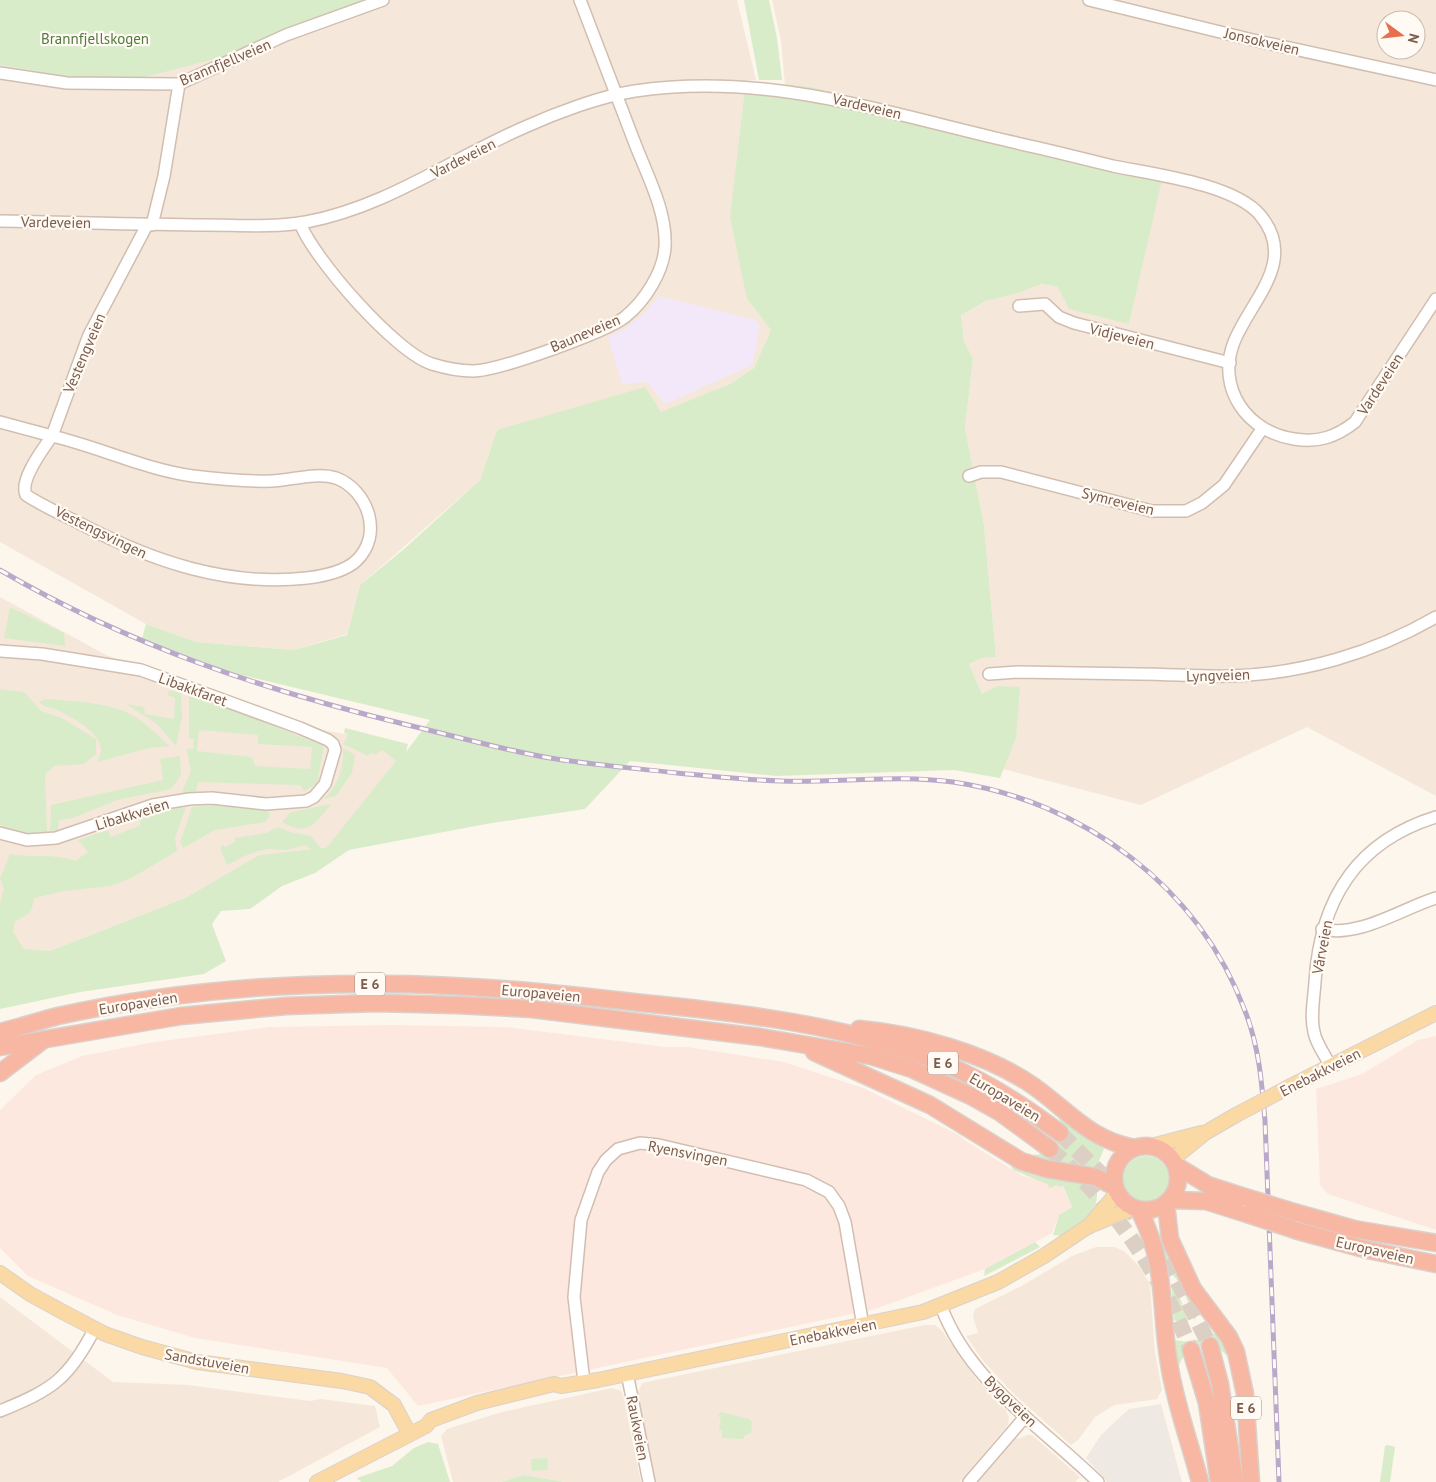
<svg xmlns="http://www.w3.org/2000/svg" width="1436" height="1482" font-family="'PT Sans',sans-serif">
<rect width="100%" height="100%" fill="#fdf6ec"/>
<g fill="#f5e8da" fill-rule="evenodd">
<path d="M 367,0 L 737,0 L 756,80 L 746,81 L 747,299 L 771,330 L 754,368 L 730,384 L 693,401 L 661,412 L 497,430 L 480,480 L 360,585 L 347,634 L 294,650 L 196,642 L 146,624 L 0,542 L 0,65 L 72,77 Z"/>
<path d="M 772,0 L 1436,0 L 1436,796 L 1307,727 L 1141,805 L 1003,769 L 1016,738 L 997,686 L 982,694 L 969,664 L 982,658 L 996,657 L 984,525 L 965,428 L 973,359 L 964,341 L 961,315 L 986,301 L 1019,293 L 1040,284 L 1058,287 L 1129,324 L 1162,175 L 812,87 L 785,85 L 781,41 ZM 1386,20 L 1416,20 L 1416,50 L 1386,50 Z"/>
<path d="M 0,597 L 106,655 L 321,730 L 396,742 L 407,751 L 327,847 L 259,855 L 185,898 L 50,951 L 0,948 Z"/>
<path d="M 1096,1247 L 1114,1247 L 1124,1251 L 1139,1266 L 1150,1284 L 1155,1353 L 1162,1390 L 1157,1399 L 1115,1405 L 1106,1410 L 1095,1417 L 1078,1440 L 1071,1445 L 1013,1393 L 984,1362 L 966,1336 L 978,1333 L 973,1317 L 975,1309 L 1025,1284 L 1072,1256 Z"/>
<path d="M 0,1297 L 113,1382 L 188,1385 L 310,1401 L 321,1399 L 375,1406 L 380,1427 L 278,1482 L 0,1482 Z"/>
<path d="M 925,1325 L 935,1325 L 943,1332 L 976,1379 L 1005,1409 L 1009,1417 L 1008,1425 L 960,1482 L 654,1482 L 638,1393 L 642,1383 Z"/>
<path d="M 612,1388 L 621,1391 L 623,1395 L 641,1482 L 565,1482 L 524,1475 L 501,1482 L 453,1482 L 441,1436 L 447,1429 L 502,1412 Z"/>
<path d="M 1027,1435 L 1032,1435 L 1080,1477 L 1075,1482 L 977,1482 L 1015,1437 L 1018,1439 Z"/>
</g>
<g fill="#fde8e0">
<path d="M 391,1025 L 505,1027 L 666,1047 L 688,1047 L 784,1062 L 863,1088 L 957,1134 L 966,1141 L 1023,1176 L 1062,1185 L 1072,1207 L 1059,1215 L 1052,1233 L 985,1269 L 875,1309 L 418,1406 L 387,1368 L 195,1338 L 117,1315 L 28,1276 L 0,1248 L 0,1110 L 36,1075 L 82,1056 L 154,1042 L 270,1027 Z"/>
<path d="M 1436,1036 L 1436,1230 L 1328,1194 L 1320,1185 L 1316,1089 L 1362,1074 L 1418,1040 Z"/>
</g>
<path fill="#efe9e4" d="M 1161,1404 L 1182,1482 L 1107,1482 L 1086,1458 L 1101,1435 L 1129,1409 Z"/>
<path fill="#f3e8fa" d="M 658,296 L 755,320 L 760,327 L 752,365 L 665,404 L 647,382 L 622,384 L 608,337 L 625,329 L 648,310 Z"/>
<g fill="#d8ecc9" fill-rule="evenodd">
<path d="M 0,0 L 385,0 L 262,47 L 141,78 L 72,77 L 0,65 Z"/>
<path d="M 744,0 L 769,0 L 777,38 L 782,80 L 759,80 Z"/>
<path d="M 746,81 L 812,87 L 1163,175 L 1129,324 L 1069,309 L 1058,287 L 1041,284 L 1019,293 L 986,301 L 961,315 L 964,341 L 973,359 L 965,428 L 984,525 L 996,657 L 982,658 L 969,664 L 982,694 L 997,686 L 1020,687 L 1016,738 L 1000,778 L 954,770 L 776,776 L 630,761 L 585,809 L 486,824 L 349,850 L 315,873 L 282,886 L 250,909 L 221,911 L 212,924 L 226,961 L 204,974 L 80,992 L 0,1009 L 0,902 L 4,889 L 0,879 L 10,854 C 31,858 55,853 75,861 L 88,852 L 78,840 L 108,830 L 111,837 L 141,825 L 139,819 L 164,810 L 186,807 L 175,838 L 177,851 L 133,877 L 111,886 L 64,891 L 34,898 C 33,912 27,916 15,921 L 13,932 L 24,949 L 50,951 L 185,898 L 259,855 L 311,849 L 305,845 L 287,850 L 267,849 L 249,854 L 227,865 L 220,848 L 223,844 L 225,847 L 235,842 L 234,838 L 266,833 L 278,827 L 293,833 L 311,836 L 321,848 L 327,847 L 396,761 L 383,750 L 376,754 L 370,753 L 368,756 L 343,744 L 348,735 L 344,732 L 345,728 L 408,744 L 406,752 L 430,720 L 229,672 L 142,639 L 146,624 L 196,642 L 294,650 L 347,635 L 360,585 L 404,549 L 480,480 L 497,430 L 645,387 L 661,412 L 730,384 L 754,368 L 771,330 L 747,299 L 730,217 Z"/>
<path d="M 10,607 L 64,633 L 65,646 L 4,638 Z"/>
<path d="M 0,689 L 24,692 L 41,711 L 62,718 L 96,739 L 96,754 L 84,764 L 54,766 L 45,774 L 47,833 L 25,833 L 0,825 Z"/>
<path d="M 169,690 L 181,693 L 182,717 L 176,746 L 157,724 L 126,704 L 144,707 L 145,714 L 174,719 L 175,698 L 168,695 Z"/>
<path d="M 189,693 L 324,746 L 317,784 L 304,791 L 300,785 L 198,782 L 196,792 L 181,794 L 191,771 L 187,751 L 188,748 L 193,749 L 194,739 L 189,739 ZM 199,730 L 258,735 L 258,744 L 312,747 L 310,769 L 255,766 L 252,757 L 197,751 Z"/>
<path d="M 45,699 C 69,701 103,702 126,712 C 143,720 156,733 169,746 L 149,748 L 97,762 C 98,759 101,754 101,751 C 102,732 71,717 57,710 C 50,707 44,707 39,702 Z"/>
<path d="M 343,748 L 355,755 L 352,773 L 336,796 L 323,799 C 338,788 344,766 343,748 Z"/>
<path d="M 180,756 L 181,775 L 171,789 L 117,800 L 73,818 L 59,820 L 58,830 L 50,831 L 51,805 L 163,780 L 160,759 Z"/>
<path d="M 331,804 C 315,824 308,837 282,822 L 291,812 Z"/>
<path d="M 218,805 L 268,811 L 270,815 L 266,822 L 215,830 L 183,848 L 180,842 L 192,807 Z"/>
<path d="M 1057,1113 L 1104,1149 L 1096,1168 L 1048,1160 L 1030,1155 C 1055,1156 1067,1136 1057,1113 Z"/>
<circle cx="1146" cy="1179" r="23"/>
<path d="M 1011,1166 L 1047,1178 L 1089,1183 L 1097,1193 C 1098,1214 1078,1226 1063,1236 L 1053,1235 L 1059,1215 L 1072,1207 L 1063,1186 L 1059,1187 L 1057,1185 L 1050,1188 L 1047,1184 L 1013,1170 Z"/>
<path d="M 1158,1237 L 1163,1237 L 1199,1304 L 1198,1315 L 1194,1320 L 1183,1287 L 1167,1268 Z"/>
<path d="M 1035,1242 L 1040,1247 L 984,1276 L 985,1269 Z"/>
<path d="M 1171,1283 L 1178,1292 L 1188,1322 L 1183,1324 L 1174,1320 Z"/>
<path d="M 1218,1332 L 1229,1359 C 1215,1337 1185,1343 1178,1368 L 1172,1340 L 1192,1342 Z"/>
<path d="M 721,1412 L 749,1419 L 752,1422 L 751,1433 L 744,1436 L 744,1439 L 722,1438 L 722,1431 L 719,1428 L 721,1418 L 718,1416 Z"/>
<path d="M 428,1442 L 438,1444 L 450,1482 L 361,1482 L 357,1478 L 392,1466 L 414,1448 Z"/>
<path d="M 1388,1445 L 1395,1447 L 1390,1482 L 1380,1482 L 1385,1446 Z"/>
<path d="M 547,1458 L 548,1470 L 532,1471 L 531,1459 Z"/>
<path d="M 524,1475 L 565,1482 L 501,1482 Z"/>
</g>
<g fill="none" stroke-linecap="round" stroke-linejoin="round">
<g stroke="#dcd0c4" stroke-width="16" stroke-dasharray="16 8" stroke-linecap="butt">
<path d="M 1060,1133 L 1107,1180 L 1139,1220"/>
<path d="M 1050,1149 C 1114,1204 1159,1271 1191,1350"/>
<path d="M 1153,1240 L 1180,1286 L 1210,1346"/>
</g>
<g stroke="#d1beb0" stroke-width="14">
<g id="minor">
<path d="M 1089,0 L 1253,40 L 1436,80"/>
<path d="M 0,73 L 67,83 L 179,84 L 286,35 L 383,0"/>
<path d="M 0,221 C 69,222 138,225 207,225 C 240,225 273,228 306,222 C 386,207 451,159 525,127 C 556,113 601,96 635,91 C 768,71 889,114 1017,143 C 1049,150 1081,158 1113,166 C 1152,174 1234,184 1260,215 C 1299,261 1250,301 1234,342 C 1216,388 1247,432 1294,439 C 1318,443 1336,437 1355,422 L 1436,299"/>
<path d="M 300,223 C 313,258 396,353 432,364 C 445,368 459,371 473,371 C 498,371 606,332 625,317 C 645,301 664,271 665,246 C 667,211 646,173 634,141 C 616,94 598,47 580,0"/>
<path d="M 152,225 L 164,176 L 179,84"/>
<path d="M 1019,306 L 1045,304 L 1059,317 L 1074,323 L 1230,363"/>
<path d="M 0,422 L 52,436 L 89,335 L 147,225"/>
<path d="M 52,436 C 99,447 144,469 193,476 C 219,479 245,482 272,481 C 291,480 317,472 336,478 C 368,490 384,535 356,561 C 344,572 323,576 307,578 C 227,587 152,561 83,525 C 64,515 44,507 26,495 C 19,480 43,449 52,436 Z"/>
<path d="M 969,476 L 981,472 L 1001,472 L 1152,511 L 1186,511 L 1202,503 L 1224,485 L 1262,429"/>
<path d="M 0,651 L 42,654 L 141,670 L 300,728 L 328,740 L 333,744 L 335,750 L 325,784 L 314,797 L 306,801 L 266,804 L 212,798 L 189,799 L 153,805 L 56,838 L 27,840 L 0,833"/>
<path d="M 989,674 L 1018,672 C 1058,673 1099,673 1139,674 C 1170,674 1200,677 1230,676 C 1302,674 1374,653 1436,617"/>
<path d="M 1322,929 C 1359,938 1401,909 1436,898"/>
<path d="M 1330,1066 C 1325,1054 1316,1044 1314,1032 C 1310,1016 1314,999 1315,982 C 1320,901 1355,842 1436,817"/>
<path d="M 941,1306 C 969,1382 1043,1428 1098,1482"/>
<path d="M 627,1373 L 649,1482"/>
<path d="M 584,1382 L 574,1297 L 581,1220 L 598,1172 L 606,1160 L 618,1149 L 640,1143 L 659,1145 L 806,1180 L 829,1192 L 839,1206 L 845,1222 L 863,1326"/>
<path d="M 0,1411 C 52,1390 69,1379 95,1328"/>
<path d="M 969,1482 L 1025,1417"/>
</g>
</g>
<g stroke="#dad1cd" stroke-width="16">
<g id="major">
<path d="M 1287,1088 L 1436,1013"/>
<path d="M 1151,1146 L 1201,1133"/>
<path d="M 1173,1159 L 1205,1133 L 1236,1115"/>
<path d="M 1088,1227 L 1117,1193"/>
<path d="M 0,1273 L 30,1294 L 63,1312 L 105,1334 L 142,1347 L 197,1362 L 342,1381 L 370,1387 L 394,1405 L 409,1433"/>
<path d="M 317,1482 L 426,1426 L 431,1420 L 477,1403 L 554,1384 L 561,1386 L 598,1380 L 923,1312 L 998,1282 L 1044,1256 L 1087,1227 L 1133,1208"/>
</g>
</g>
<g stroke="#dad1cd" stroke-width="19">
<g id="highway">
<path d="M 859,1029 C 915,1034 985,1053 1032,1085 C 1068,1110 1089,1140 1135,1148"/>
<path d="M 0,1032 C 20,1027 39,1021 58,1016 C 162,993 273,983 380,984 C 468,984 555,993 642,1003 C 743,1013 848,1025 942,1063 C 985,1080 1023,1105 1060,1133"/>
<path d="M 0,1047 L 181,1016 L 286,1006 L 376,1003 L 456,1005 L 532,1009 L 760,1037 L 871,1056 L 912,1069 L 971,1096 L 1001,1113 L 1050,1149"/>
<path d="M 814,1052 L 930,1105 L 1021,1161 L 1047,1169 L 1096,1177 L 1115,1187"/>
<path d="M 0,1073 L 42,1041"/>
<circle cx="1146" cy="1178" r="32"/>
<path d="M 1177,1166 L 1208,1185 L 1245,1197"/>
<path d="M 1171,1200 L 1206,1201 L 1247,1214"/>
<path d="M 1166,1204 L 1170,1239 L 1193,1289 L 1229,1337 L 1236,1352 L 1245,1394 L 1251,1482"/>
<path d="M 1139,1210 C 1168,1267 1159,1305 1169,1363 C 1175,1404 1190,1442 1200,1482"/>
<path d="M 1297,1213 L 1354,1229 L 1436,1243"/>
<path d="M 1298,1231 L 1368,1250 L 1436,1264"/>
<path d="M 1210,1346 L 1220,1384 L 1235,1482"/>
<path d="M 1191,1350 L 1207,1403 L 1219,1482"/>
</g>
</g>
<use href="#minor" stroke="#fff" stroke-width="11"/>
<use href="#major" stroke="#fbd9a5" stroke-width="14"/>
<use href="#highway" stroke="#f7b7a3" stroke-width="16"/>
<g stroke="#b9a8c9" stroke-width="5">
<path id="rail" d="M 0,570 C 130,646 266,691 412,726 C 458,737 504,750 550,758 C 592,765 635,768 677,773 C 711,776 746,780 781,781 C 839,783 896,774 953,782 C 1083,801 1199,887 1245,1011 C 1259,1046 1262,1084 1265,1121 L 1279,1482"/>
</g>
<use href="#rail" stroke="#fffaf3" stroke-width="3" stroke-dasharray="9" stroke-linecap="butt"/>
<g stroke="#dad1cd" stroke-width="16" stroke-linecap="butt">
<path id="major-bridge" d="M 1236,1115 L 1287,1088"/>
</g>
<g stroke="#dad1cd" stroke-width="19" stroke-linecap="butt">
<g id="highway-bridge">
<path d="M 1245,1197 L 1297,1213"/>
<path d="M 1247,1214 L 1298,1231"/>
</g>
</g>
<use href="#major-bridge" stroke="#fbd9a5" stroke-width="14"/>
<use href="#highway-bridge" stroke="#f7b7a3" stroke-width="16"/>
</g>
<g text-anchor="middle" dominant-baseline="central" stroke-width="4.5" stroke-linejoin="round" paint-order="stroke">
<g fill="#fffaf3" stroke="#a28b7f" stroke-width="1">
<rect x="355" y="972.5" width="30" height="23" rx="4"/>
<rect x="928" y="1051.5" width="30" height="23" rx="4"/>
<rect x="1231" y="1396.5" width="30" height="23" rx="4"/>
</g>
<g font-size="14" font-weight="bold" fill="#7a5c4d">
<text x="370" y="984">E 6</text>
<text x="943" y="1063">E 6</text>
<text x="1246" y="1408">E 6</text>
</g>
<g font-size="15" fill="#537a41" stroke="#fffaf3">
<text x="95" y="38">Brannfjellskogen</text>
</g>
<g font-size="15" fill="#7a5c4d" stroke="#fffaf3">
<text transform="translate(1262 41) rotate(13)">Jonsokveien</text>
<text transform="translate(225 62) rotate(-23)">Brannfjellveien</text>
<text transform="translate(867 106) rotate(13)">Vardeveien</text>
<text transform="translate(463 158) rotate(-27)">Vardeveien</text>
<text transform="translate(56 222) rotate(1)">Vardeveien</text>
<text transform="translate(585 333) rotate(-23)">Bauneveien</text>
<text transform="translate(1122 336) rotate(14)">Vidjeveien</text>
<text transform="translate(84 353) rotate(-67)">Vestengveien</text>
<text transform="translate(1380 384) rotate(-57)">Vardeveien</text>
<text transform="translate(1118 501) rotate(14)">Symreveien</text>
<text transform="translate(101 532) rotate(26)">Vestengsvingen</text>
<text transform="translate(1218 675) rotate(-2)">Lyngveien</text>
<text transform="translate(193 689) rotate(20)">Libakkfaret</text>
<text transform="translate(132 814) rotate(-17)">Libakkveien</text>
<text transform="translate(1322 947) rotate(-79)">Vårveien</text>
<text transform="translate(541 993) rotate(5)">Europaveien</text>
<text transform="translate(138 1003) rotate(-9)">Europaveien</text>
<text transform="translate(1320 1072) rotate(-27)">Enebakkveien</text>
<text transform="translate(1005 1097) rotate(31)">Europaveien</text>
<text transform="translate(688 1153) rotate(11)">Ryensvingen</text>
<text transform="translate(1375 1250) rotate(13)">Europaveien</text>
<text transform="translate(833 1332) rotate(-11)">Enebakkveien</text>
<text transform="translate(207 1361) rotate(10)">Sandstuveien</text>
<text transform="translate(1011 1401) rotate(44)">Byggveien</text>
<text transform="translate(638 1428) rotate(79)">Raukveien</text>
</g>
</g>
<g transform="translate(1401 35) rotate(105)"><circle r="24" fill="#fffaf3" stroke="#cabbb1"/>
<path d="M0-4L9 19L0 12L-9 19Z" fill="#e76f51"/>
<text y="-8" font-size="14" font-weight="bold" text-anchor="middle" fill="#7a5c4d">N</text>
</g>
</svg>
